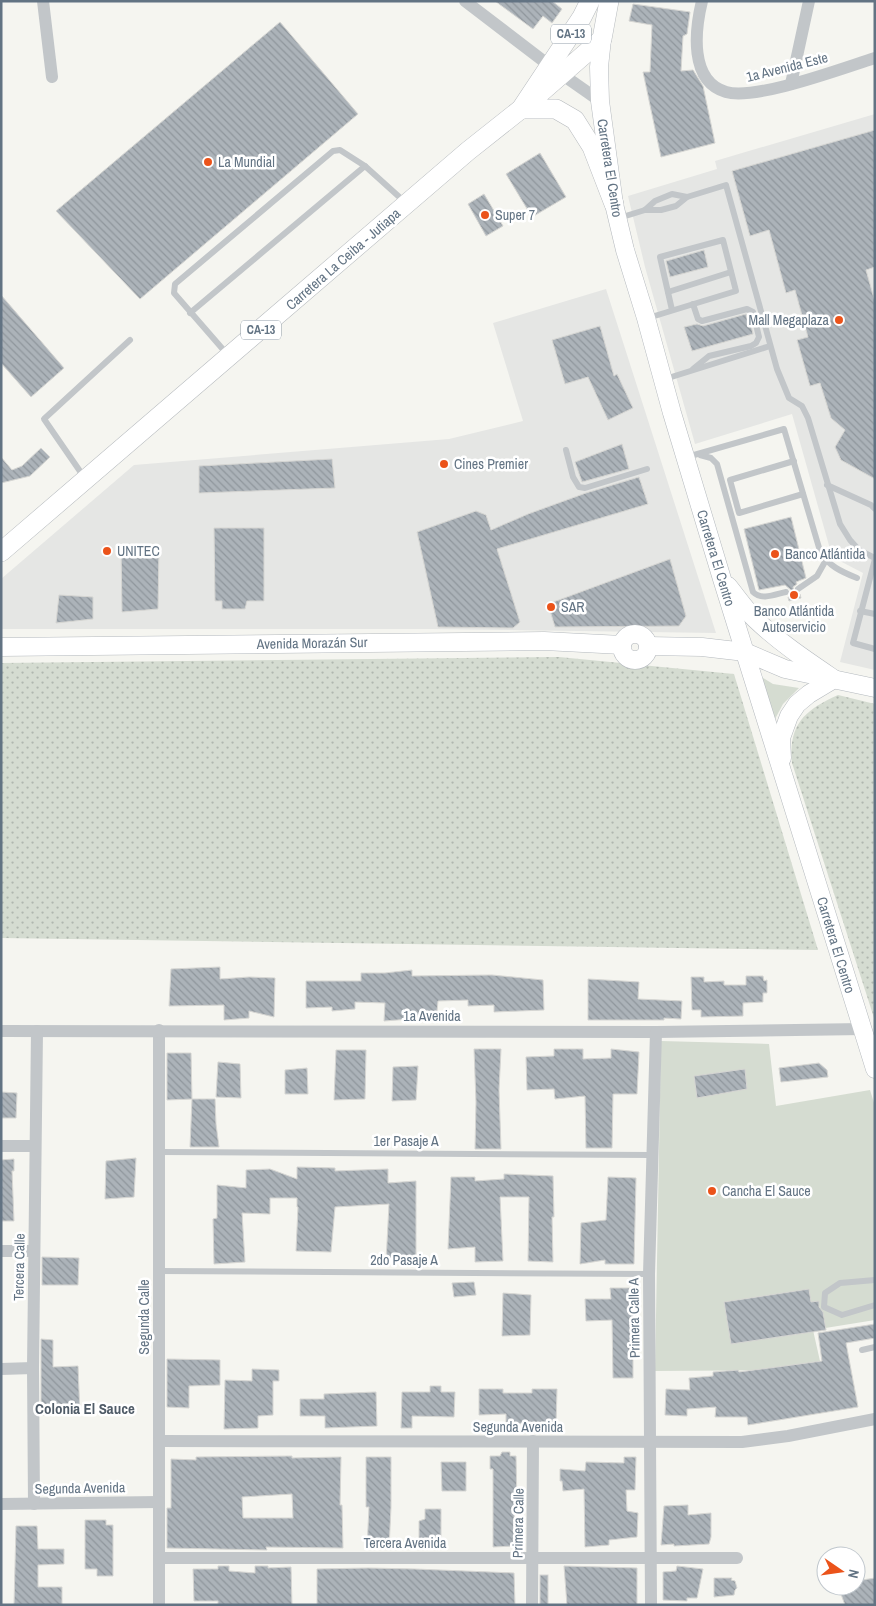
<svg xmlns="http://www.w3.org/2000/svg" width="876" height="1606" font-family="'Archivo Narrow',sans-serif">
<defs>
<pattern id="grass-dots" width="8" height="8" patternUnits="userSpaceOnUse" patternTransform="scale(1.25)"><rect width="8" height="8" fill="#d5dcd1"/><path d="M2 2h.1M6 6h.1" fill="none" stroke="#b0b7af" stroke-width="1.8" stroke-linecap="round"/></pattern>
<pattern id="building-back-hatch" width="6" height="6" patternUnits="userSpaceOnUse" patternTransform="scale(1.25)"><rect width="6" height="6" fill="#acb3b9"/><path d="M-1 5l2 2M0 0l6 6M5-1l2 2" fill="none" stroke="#8f969c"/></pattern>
</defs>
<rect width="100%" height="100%" fill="#f5f5f0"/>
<g fill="#e5e6e4">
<path d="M 875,114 L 875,670 L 840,662 L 863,573 L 838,560 L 830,549 L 792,414 L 695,444 L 645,267 L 628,196 L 717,169 L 715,161 Z"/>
<path d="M 606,289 L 716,633 L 431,629 L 1,629 L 1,579 L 134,465 L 449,439 L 523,421 L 493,323 Z"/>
</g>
<g fill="url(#grass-dots)">
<path d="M 559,657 L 734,674 L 818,950 L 1,938 L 1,663 Z"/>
<path d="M 838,695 L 875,704 L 875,1021 L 792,763 C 788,724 805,710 838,695 Z"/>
</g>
<g fill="#d5dcd1">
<path d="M 760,676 L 773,684 L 799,688 L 783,704 L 775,719 Z"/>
<path d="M 661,1041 L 769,1044 L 776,1106 L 870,1090 L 875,1106 L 875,1320 L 813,1330 L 822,1370 L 655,1371 Z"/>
</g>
<g fill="url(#building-back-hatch)" stroke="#d6d6d3" fill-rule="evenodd">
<path d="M 495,1 L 552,1 L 562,9 L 552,23 L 543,16 L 533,29 Z"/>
<path d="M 633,4 L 690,12 L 687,34 L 683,36 L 681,71 L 693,70 L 703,86 L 715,143 L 661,157 L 643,72 L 650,72 L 652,25 L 629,21 Z"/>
<path d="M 280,22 L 358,114 L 140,299 L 56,211 Z"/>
<path d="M 875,130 L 875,267 L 866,270 L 875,302 L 875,479 L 841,460 L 835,447 L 845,430 L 831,418 L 820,383 L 810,386 L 797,340 L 808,337 L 795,290 L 786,293 L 769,230 L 750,236 L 732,171 Z"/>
<path d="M 540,153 L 566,197 L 532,217 L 506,174 Z"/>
<path d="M 484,194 L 503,226 L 486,236 L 468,204 Z"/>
<path d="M 704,250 L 708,267 L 670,277 L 666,261 Z"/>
<path d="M 1,295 L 64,368 L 31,397 L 1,363 Z"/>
<path d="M 746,314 L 748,322 L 750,321 L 753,334 L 692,351 L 684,327 L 697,324 L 703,326 Z"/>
<path d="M 600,326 L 614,376 L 617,374 L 633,408 L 608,420 L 588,377 L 565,384 L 552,340 Z"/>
<path d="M 622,444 L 629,469 L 582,482 L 575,462 Z"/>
<path d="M 41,448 L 50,457 L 30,476 L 1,483 L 1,457 L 12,470 L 22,466 Z"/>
<path d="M 332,459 L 335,488 L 199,493 L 199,466 Z"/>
<path d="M 639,477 L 648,504 L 497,549 L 520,622 L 513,628 L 438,627 L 417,532 L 476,511 L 486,515 L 491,530 L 528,514 L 586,493 Z"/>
<path d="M 791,517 L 806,578 L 796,582 L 797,584 L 793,587 L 794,592 L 800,594 L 801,598 L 789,601 L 788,597 L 791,594 L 791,590 L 785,585 L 759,590 L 744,529 Z"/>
<path d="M 214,528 L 264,528 L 264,601 L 247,601 L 245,609 L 222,609 L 222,601 L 215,601 Z"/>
<path d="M 121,546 L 159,547 L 158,609 L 122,612 Z"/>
<path d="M 670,559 L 686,616 L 679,626 L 555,627 L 548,604 Z"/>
<path d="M 59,595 L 93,597 L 93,619 L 56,623 Z"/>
<path d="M 220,967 L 220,979 L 249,977 L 275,978 L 274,1017 L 249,1011 L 249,1018 L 224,1020 L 224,1005 L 169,1006 L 171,969 Z"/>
<path d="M 412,970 L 412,976 L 492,975 L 543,980 L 544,1010 L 494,1012 L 494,1005 L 468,1006 L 468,1000 L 438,1001 L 436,1021 L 410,1019 L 384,1021 L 385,1003 L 355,1002 L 355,1009 L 332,1011 L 332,1007 L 306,1008 L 306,981 L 361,981 L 361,973 L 385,973 Z"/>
<path d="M 746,976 L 763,976 L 764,981 L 767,980 L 767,993 L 763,993 L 763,1002 L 743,1003 L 743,1016 L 701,1017 L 701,1010 L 692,1010 L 691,977 L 704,977 L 704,982 L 724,981 L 724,985 L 746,985 Z"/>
<path d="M 588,979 L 639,982 L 638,999 L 682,1001 L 681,1019 L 664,1018 L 664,1020 L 588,1020 Z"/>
<path d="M 474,1049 L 501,1049 L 499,1090 L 501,1149 L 475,1149 L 476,1102 Z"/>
<path d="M 554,1049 L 583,1049 L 583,1059 L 611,1058 L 611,1049 L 639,1052 L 637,1094 L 613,1094 L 612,1148 L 586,1148 L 585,1096 L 555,1099 L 554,1089 L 527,1090 L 526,1057 L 554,1056 Z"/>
<path d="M 336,1050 L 366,1050 L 365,1099 L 334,1100 Z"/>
<path d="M 167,1053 L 191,1053 L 192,1099 L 167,1100 Z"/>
<path d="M 218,1062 L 240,1064 L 241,1098 L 216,1097 Z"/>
<path d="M 819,1063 L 827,1070 L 828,1077 L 781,1082 L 779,1068 Z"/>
<path d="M 418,1066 L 416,1100 L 392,1101 L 393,1067 Z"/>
<path d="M 307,1068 L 308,1094 L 285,1094 L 285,1070 Z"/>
<path d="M 745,1069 L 747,1089 L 697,1098 L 694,1076 Z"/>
<path d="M 1,1092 L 17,1093 L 16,1118 L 1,1118 Z"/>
<path d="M 192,1099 L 215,1099 L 216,1124 L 219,1147 L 190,1147 Z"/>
<path d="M 136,1158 L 134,1197 L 105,1199 L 106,1161 Z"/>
<path d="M 14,1159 L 14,1171 L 12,1171 L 14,1221 L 1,1221 L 1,1160 Z"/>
<path d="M 297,1167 L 335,1168 L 335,1171 L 388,1169 L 388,1183 L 416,1181 L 416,1263 L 386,1262 L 389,1204 L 335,1207 L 331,1252 L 296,1251 L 298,1207 L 297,1207 L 297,1198 L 270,1198 L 270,1214 L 242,1213 L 245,1262 L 214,1264 L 213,1219 L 217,1218 L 217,1185 L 246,1188 L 246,1170 L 270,1169 L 297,1179 Z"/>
<path d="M 504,1174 L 553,1176 L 554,1217 L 552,1217 L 553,1262 L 528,1261 L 529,1197 L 500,1197 L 503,1261 L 475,1262 L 475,1247 L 448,1249 L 451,1177 L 475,1177 L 475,1181 L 504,1179 Z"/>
<path d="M 608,1177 L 636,1178 L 634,1264 L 605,1264 L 605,1260 L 580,1264 L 581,1223 L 606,1220 Z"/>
<path d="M 42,1257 L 79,1258 L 78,1285 L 42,1285 Z"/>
<path d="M 474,1282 L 476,1295 L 454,1297 L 452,1283 Z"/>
<path d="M 610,1288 L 636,1288 L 637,1326 L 633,1326 L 633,1378 L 613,1378 L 612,1320 L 586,1321 L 585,1299 L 611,1299 Z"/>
<path d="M 809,1289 L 811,1302 L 819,1301 L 819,1307 L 823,1312 L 826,1330 L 731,1344 L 724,1302 Z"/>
<path d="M 503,1293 L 531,1295 L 530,1335 L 502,1336 Z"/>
<path d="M 875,1324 L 875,1338 L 846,1343 L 858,1407 L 748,1425 L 747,1417 L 715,1417 L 716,1407 L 687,1409 L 687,1416 L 665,1415 L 666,1389 L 690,1390 L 689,1378 L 713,1376 L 713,1372 L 738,1370 L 739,1372 L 822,1361 L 818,1333 Z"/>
<path d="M 41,1339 L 53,1340 L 53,1367 L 78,1366 L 80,1415 L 41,1415 Z"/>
<path d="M 167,1359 L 220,1360 L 220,1385 L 189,1386 L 189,1408 L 167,1407 Z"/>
<path d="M 252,1369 L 279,1370 L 279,1381 L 273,1381 L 273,1415 L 258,1416 L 258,1428 L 224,1429 L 225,1380 L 252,1381 Z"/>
<path d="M 430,1386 L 441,1386 L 441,1392 L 455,1392 L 454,1417 L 412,1416 L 412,1428 L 401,1428 L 402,1392 L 430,1392 Z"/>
<path d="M 479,1389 L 503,1389 L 503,1393 L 532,1393 L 532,1389 L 557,1389 L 556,1426 L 531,1426 L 531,1424 L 506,1423 L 506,1414 L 479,1415 Z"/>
<path d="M 376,1392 L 377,1426 L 325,1428 L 325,1416 L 300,1416 L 300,1399 L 324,1399 L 324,1394 Z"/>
<path d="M 502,1452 L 510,1452 L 510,1456 L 516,1456 L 517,1507 L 514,1507 L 515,1546 L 493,1547 L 493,1469 L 490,1469 L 490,1456 L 500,1456 Z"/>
<path d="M 292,1456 L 292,1458 L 341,1457 L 340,1505 L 342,1505 L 343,1548 L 266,1547 L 267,1550 L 167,1548 L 167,1508 L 171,1508 L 171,1459 L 196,1460 L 196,1457 ZM 292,1494 L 293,1518 L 243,1518 L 242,1497 Z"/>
<path d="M 366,1457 L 391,1457 L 391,1507 L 389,1549 L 367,1548 L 369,1507 L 366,1507 Z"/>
<path d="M 624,1457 L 636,1457 L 635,1490 L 626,1490 L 627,1511 L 638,1513 L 637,1537 L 609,1540 L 609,1545 L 585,1547 L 584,1489 L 563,1491 L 562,1481 L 560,1481 L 560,1469 L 585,1471 L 586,1462 L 624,1463 Z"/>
<path d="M 441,1462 L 466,1462 L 466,1491 L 442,1491 Z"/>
<path d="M 688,1505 L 688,1515 L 711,1513 L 711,1537 L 709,1544 L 674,1546 L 674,1544 L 661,1545 L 664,1506 Z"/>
<path d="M 425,1509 L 441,1509 L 441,1547 L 419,1547 L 419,1521 L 425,1519 Z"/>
<path d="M 85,1520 L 106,1520 L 106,1525 L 113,1525 L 113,1576 L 97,1576 L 97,1569 L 85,1569 Z"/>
<path d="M 16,1526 L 37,1526 L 38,1549 L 64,1549 L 64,1564 L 38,1565 L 38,1587 L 62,1587 L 62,1605 L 14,1605 Z"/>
<path d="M 218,1566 L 229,1566 L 229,1571 L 255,1573 L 255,1566 L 268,1566 L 268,1568 L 291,1567 L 292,1605 L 218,1605 L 218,1601 L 194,1601 L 193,1569 L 218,1569 Z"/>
<path d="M 564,1566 L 637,1568 L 637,1605 L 567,1605 Z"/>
<path d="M 677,1566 L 703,1569 L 697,1598 L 687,1598 L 687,1601 L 663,1600 L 663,1572 L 676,1571 Z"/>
<path d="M 368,1568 L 415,1569 L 514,1573 L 515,1605 L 317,1605 L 317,1569 Z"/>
<rect x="540" y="1575" width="8" height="30"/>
<path d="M 714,1578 L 732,1578 L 731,1580 L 735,1581 L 737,1588 L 735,1590 L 734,1595 L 714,1597 Z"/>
<path d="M 875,1578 L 875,1605 L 845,1605 L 838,1586 L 856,1586 L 856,1581 Z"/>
</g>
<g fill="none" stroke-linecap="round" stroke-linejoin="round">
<g stroke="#b4b9be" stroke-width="19">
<g id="secondary">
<path d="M 602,39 L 599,67 L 600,101 L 614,204 L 625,250 L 646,318 L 672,413 L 722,579 L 875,1069"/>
<path d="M 728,586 C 737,597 745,609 755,619 C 779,642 806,660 834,679 L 809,694 L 797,704 L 789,716 L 781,738 L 782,758"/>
<circle cx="635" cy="647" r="13"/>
<path d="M 648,646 L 702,647 L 745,652 L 785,669 L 875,688"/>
<path d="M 1,647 L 544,641 L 622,645"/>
</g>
</g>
<g stroke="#b5b9bd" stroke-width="20">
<g id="primary">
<path d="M 539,94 L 602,39 L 609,1"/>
<path d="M 521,109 L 556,109 L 575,120 L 592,147 L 614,204"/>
<path d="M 1,552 L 468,151 L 521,109 L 582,17 L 590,1"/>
</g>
</g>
<g stroke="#c2c6c9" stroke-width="6">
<path d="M 645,210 L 661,210 L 676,206 L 687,197 L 726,185 L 777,369 L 789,398 L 802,406 L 808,418 L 840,524 L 850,540 L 859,550 L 875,558"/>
<path d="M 619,218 L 645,210 L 655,201 L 672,194 L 687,197"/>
<path d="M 668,292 L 731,272"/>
<path d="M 693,304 L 698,319 L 702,321 L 747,309 L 753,312 L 759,337 L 756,343 L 751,346 L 709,356 L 693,369"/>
<path d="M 190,313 L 365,166 L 406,203"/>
<path d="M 648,318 C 677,309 707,300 736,291 L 723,240 L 660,257 L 672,310"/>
<path d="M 227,354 L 174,293 L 175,284 L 333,151 L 340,150 L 365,166"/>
<path d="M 665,379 L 770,346"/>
<path d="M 566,450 L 573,477 L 579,487 L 585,488 L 647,469"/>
<path d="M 700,455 L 711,458 L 717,464 L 753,592 C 762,601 776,594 786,592"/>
<path d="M 687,457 L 784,429 L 820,551 C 828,566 842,572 857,578"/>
<path d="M 794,461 L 730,480 L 739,513 L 803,494"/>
<path d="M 84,477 L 44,419 L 130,340"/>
<path d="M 827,485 L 871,505 L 875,509"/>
<path d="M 875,559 L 853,643 L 875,649"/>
<path d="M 798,589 L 817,576 L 826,560"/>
<path d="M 860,611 L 875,614"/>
<path d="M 160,1152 L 651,1155"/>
<path d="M 159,1271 L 649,1274"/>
<path d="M 875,1280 L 840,1283 L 825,1293 L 824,1307 L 842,1315 L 875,1305"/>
<path d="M 862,1350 L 875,1347"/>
</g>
<g stroke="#c2c6c9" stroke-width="12">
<path d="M 43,1 L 52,77"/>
<path d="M 465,1 L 550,66 L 600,101"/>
<path d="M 702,1 C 695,30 689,81 726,92 C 755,101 843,68 875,58"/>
<path d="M 791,84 L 809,1"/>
<path d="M 159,1030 L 159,1605"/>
<path d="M 1,1031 L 656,1032 L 863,1029"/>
<path d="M 1,1146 L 35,1146"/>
<path d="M 1,1251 L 34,1251"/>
<path d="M 1,1369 L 33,1368"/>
<path d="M 159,1441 L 742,1442 L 788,1436 L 875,1419"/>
<path d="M 1,1504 L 159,1502"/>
<path d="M 34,1504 L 33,1368 L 37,1031"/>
<path d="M 159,1558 L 737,1558"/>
<path d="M 532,1605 L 533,1441"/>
<path d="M 651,1605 L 649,1274 L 656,1032"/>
</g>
<use href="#secondary" stroke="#fff" stroke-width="18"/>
<use href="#primary" stroke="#fff" stroke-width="19"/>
</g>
<g fill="#eb531a" stroke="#fff" stroke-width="2">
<circle cx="208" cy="162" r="5"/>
<circle cx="485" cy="215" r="5"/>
<circle cx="839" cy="320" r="5"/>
<circle cx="444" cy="464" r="5"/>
<circle cx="107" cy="551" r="5"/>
<circle cx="775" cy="554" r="5"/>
<circle cx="794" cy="595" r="5"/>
<circle cx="551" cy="607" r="5"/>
<circle cx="712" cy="1191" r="5"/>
</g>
<g text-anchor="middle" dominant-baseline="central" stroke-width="5" stroke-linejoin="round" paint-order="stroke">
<g fill="#fff" stroke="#919da8" stroke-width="1">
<rect x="551" y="24.5" width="40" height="19" rx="4"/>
<rect x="241" y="320.5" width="40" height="19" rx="4"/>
</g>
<g font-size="12" font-weight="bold" fill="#627383">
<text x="571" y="34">CA-13</text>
<text x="261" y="330">CA-13</text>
</g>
<g font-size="14" fill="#627383" stroke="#fff">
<text transform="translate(787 67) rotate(-14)">1a Avenida Este</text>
<text transform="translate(610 168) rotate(81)">Carretera El Centro</text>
<text transform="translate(343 259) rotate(-41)">Carretera La Ceiba - Jutiapa</text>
<text transform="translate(716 558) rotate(73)">Carretera El Centro</text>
<text transform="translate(312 643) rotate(-1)">Avenida Morazán Sur</text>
<text transform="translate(836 945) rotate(73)">Carretera El Centro</text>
<text x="432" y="1016">1a Avenida</text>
<text x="406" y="1141">1er Pasaje A</text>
<text x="404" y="1260">2do Pasaje A</text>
<text transform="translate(19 1267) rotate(-89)">Tercera Calle</text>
<text transform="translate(144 1317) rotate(-90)">Segunda Calle</text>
<text transform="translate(634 1318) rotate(-91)">Primera Calle A</text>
<text x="518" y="1427">Segunda Avenida</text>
<text transform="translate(80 1488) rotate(-1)">Segunda Avenida</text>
<text transform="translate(518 1523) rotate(-89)">Primera Calle</text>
<text x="405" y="1543">Tercera Avenida</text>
</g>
<g font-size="14" fill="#627383" stroke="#fff" text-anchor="start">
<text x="218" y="162">La Mundial</text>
<text x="495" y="215">Super 7</text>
<text x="829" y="320" text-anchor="end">Mall Megaplaza</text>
<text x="454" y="464">Cines Premier</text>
<text x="117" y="551">UNITEC</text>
<text x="785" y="554">Banco Atlántida</text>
<text x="561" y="607">SAR</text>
<text x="794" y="611" text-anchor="middle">Banco Atlántida<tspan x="794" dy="16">Autoservicio</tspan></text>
<text x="722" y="1191">Cancha El Sauce</text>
</g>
<g font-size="15" font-weight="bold" fill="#505c68" stroke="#fff">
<text x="85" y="1408">Colonia El Sauce</text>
</g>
</g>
<rect width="876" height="1606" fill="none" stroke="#627383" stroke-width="5"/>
<g transform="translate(841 1571) rotate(103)"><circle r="24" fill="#ffffff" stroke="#c0c7cd"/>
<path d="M0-4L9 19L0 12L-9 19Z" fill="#eb531a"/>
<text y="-8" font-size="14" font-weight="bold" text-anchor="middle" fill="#627383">N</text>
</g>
</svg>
